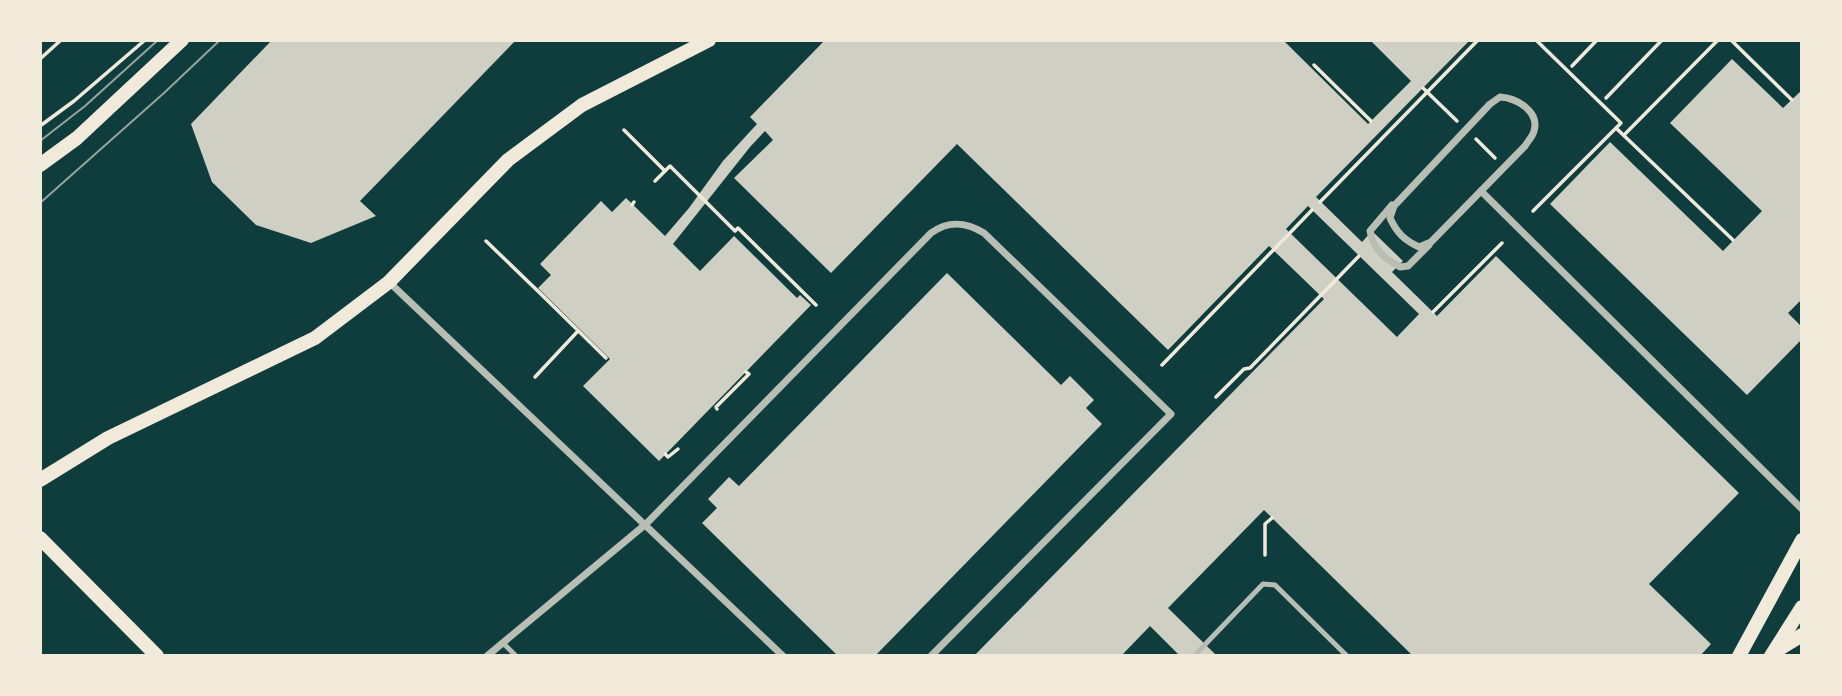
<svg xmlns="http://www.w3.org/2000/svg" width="1842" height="696" font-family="Barlow,sans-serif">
<rect width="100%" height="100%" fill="#0f3d3e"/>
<g fill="#cfcfc3" fill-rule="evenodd">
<path d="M 272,40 L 516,40 L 360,201 L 376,216 L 311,243 L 256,225 L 212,182 L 191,124 Z"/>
<path d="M 825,40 L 1283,40 L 1368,124 L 1411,81 L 1370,40 L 1470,40 L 1316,197 L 1362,242 L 1372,231 L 1403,261 L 1392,272 L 1437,316 L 1496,256 L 1739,493 L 1649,584 L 1711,644 L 1700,656 L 1413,656 L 1264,510 L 1168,608 L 1215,654 L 1213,656 L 1180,656 L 1150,626 L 1121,656 L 974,656 L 1324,299 L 1269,246 L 1168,350 L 957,144 L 831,273 L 734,178 L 773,140 L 765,131 L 750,147 L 673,244 L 700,271 L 734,236 L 797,298 L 800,295 L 811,305 L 659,461 L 583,386 L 610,359 L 538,288 L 551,275 L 540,264 L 601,201 L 612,212 L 626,198 L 665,236 L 689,208 L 723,161 L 757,124 L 750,117 ZM 1308,206 L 1419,314 L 1397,337 L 1286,229 Z"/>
<path d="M 1732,59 L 1783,108 L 1802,90 L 1802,299 L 1788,313 L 1802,327 L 1802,339 L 1747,395 L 1550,204 L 1610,142 L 1723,251 L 1762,211 L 1670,123 Z"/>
<path d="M 947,273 L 1061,385 L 1070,376 L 1094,400 L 1086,408 L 1102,424 L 875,656 L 838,656 L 702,523 L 717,508 L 708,499 L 729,477 L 739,486 Z"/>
</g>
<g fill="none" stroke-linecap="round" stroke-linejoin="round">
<g stroke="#f1e9da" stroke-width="3.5">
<path d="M 1731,40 L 1792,100"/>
<path d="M 40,59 L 61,40"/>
<path d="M 1314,65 L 1371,121"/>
<path d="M 1572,66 L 1597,40"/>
<path d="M 1423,88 L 1457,121"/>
<path d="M 1606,98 L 1662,40"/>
<path d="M 40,126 L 74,101 L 145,40"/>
<path d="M 1616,128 L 1733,240"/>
<path d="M 624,130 L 665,171 L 670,166 L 735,231 L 738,228 L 816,305"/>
<path d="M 1624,135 L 1718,40"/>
<path d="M 1476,139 L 1495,158"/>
<path d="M 655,181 L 665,171"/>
<path d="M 1320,202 L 1478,40"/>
<path d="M 632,205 L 634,202"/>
<path d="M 1533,211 L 1621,123 L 1536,40"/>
<path d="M 486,241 L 544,297"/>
<path d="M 544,297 L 606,358"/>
<path d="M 1433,312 L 1502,243"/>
<path d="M 1162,365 L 1312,210"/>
<path d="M 535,377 L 578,331"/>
<path d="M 1216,397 L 1244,369 L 1250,368 L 1359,256"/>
<path d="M 717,409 L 716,407 L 749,374 L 746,372"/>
<path d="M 665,454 L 668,457 L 678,449"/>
<path d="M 1265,555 L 1265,524 L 1272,518"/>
</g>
<g stroke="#b8beb3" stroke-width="5">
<path d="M 503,643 L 516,656"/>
<path d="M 1194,656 L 1263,584 L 1275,585 L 1347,656"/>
</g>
<g stroke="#b8beb3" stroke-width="7">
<path d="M 1500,97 C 1516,98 1540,111 1534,131 C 1533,136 1528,141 1525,146 L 1431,242 L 1419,247 C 1404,240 1397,233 1390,218 L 1394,206 L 1490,104 Z"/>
<path d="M 1481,191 L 1802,509"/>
<path d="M 1392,205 L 1370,231 C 1373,249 1385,259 1400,267 L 1408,266 L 1429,245"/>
<path d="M 389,282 L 783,656"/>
<path d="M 487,656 L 646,524 L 931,233 C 949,220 966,222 984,233 L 1171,414 L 931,656"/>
</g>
<g stroke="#f1e9da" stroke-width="14">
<path d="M 40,165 L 77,138 L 182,40"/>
<path d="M 40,480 L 108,438 L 315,338 L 389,282 L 508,160 L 582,105 L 709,40"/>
<path d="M 40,538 L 157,656"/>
<path d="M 1776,651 L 1802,635"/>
<path d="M 1739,656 L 1802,540"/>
<path d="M 1771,656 L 1802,607"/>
</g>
<g stroke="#97a49c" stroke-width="2">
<path d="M 40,141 L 85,106 L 158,40"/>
<path d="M 40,203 L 164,93 L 220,40"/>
</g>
</g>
<rect width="1842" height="696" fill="none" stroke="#f1e9da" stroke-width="84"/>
</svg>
